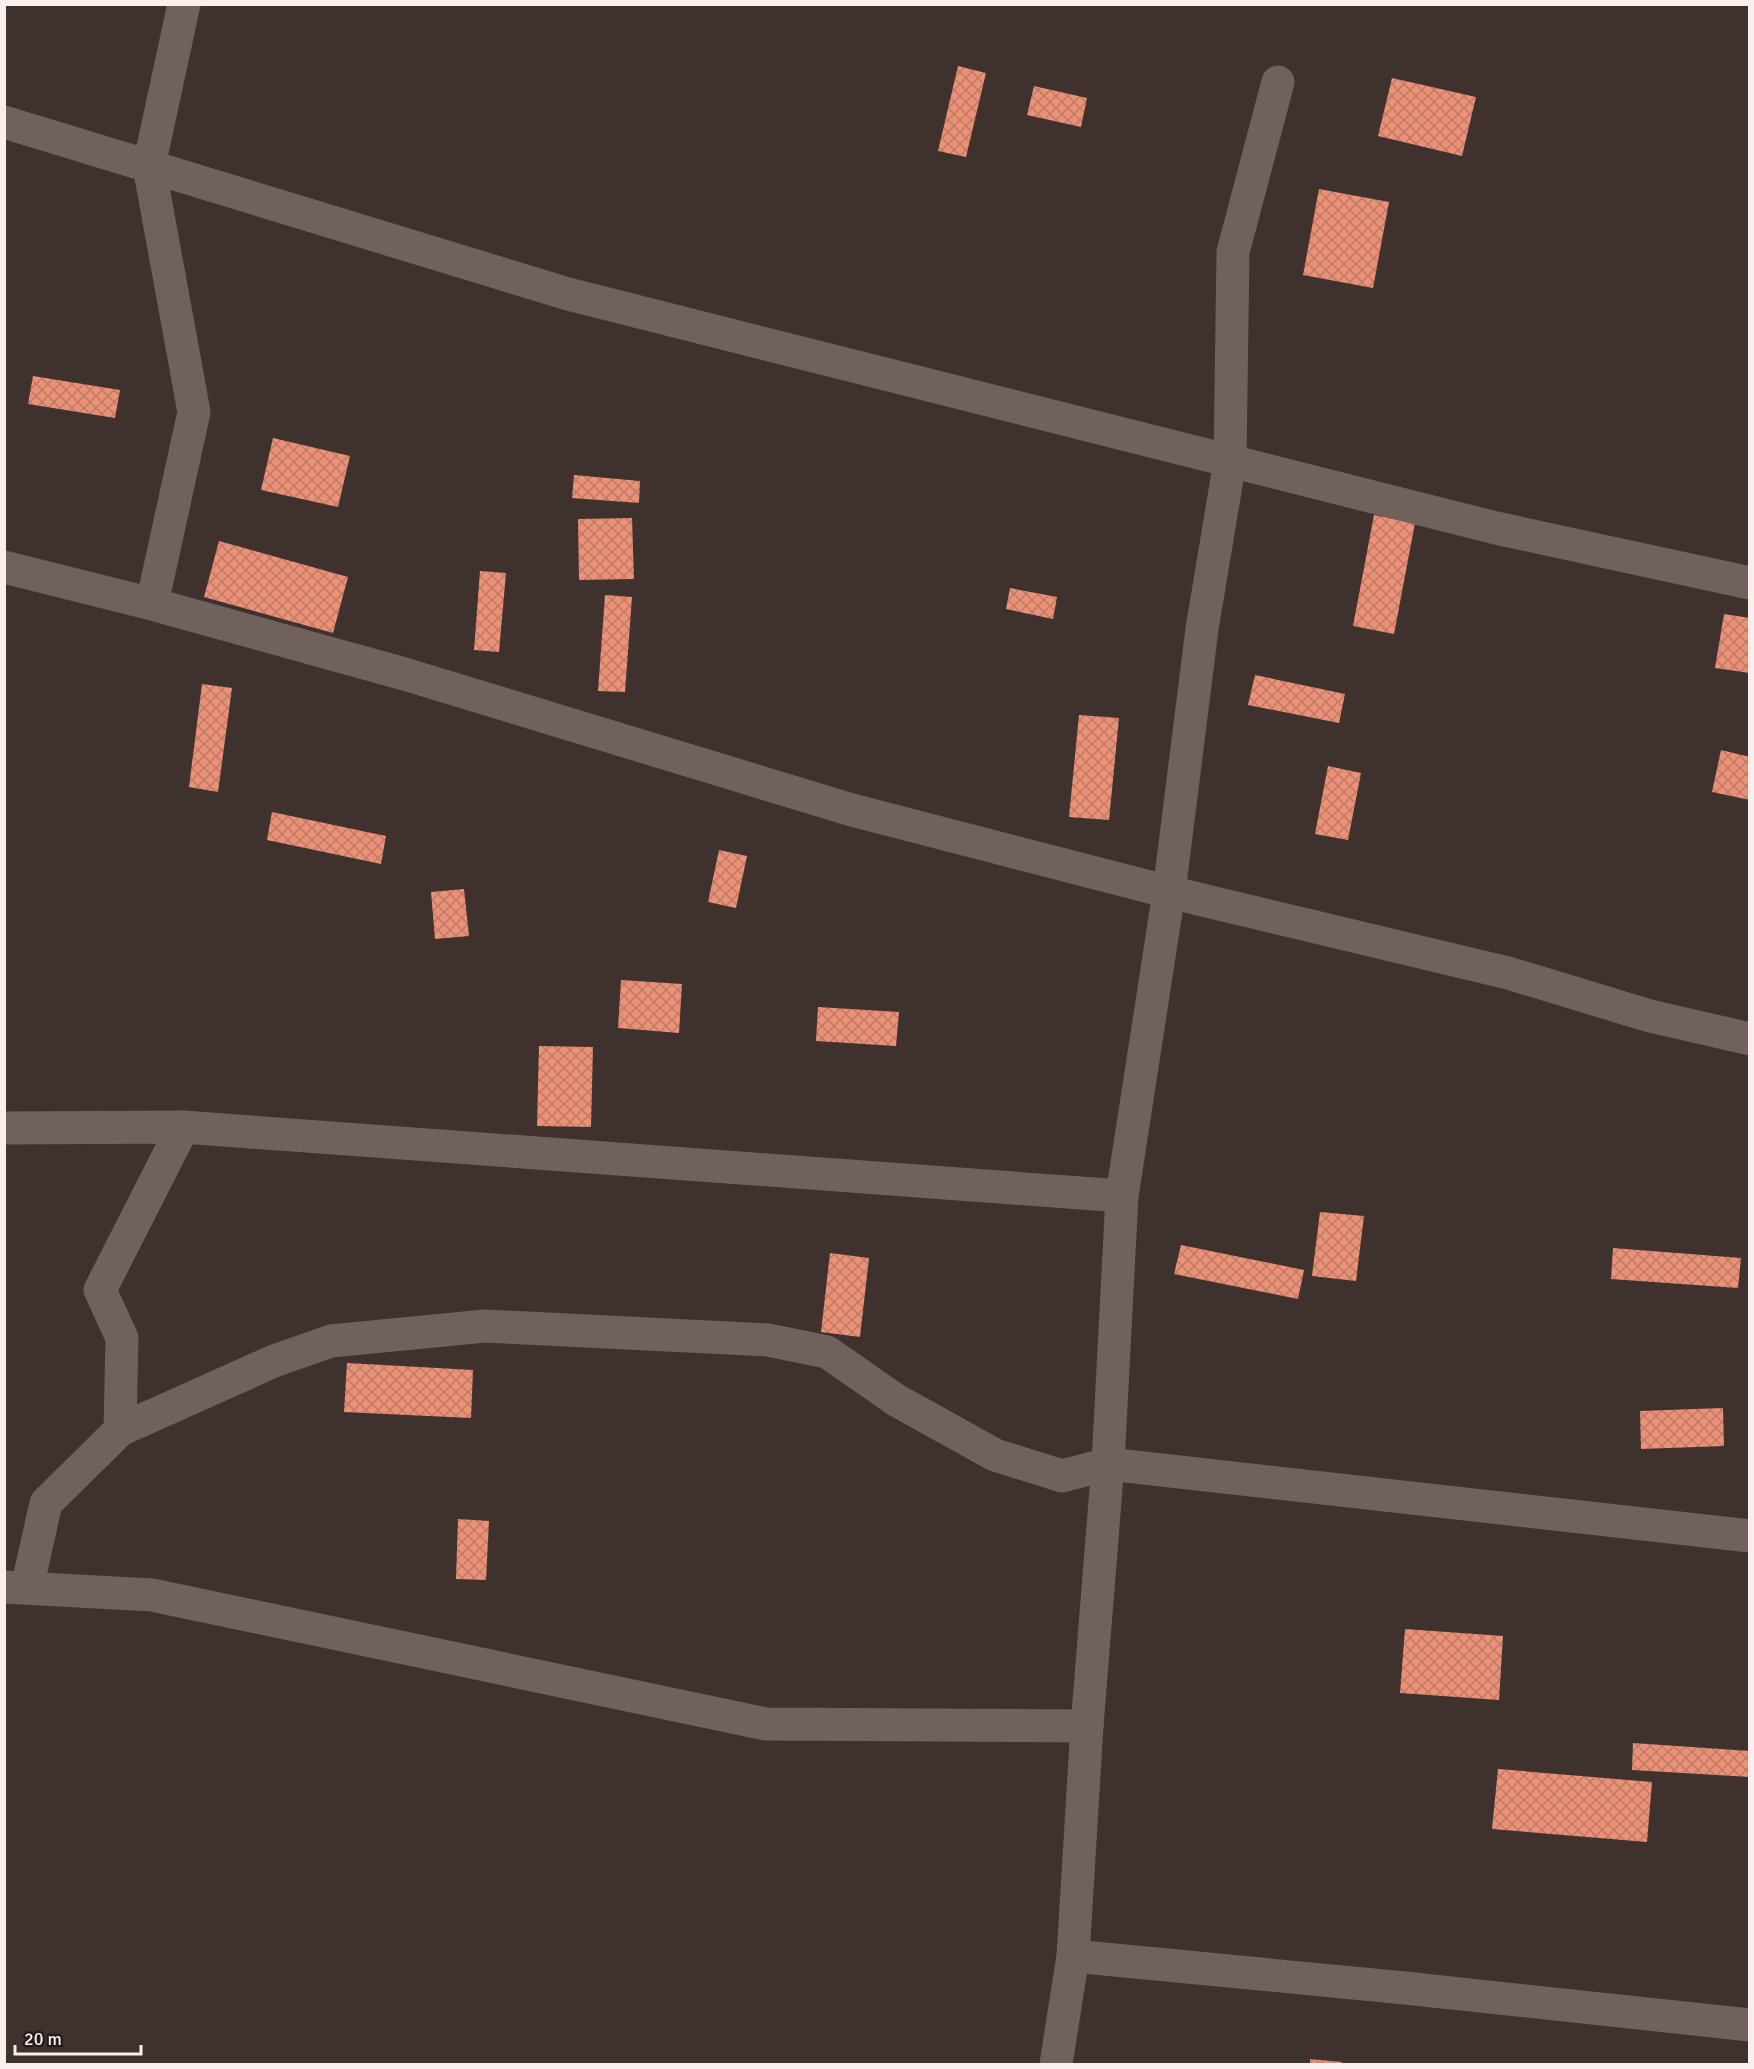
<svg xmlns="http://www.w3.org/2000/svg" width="1754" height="2069" font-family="Signika,sans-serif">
<defs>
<pattern id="building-cross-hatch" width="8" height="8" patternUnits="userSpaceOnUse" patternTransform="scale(1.5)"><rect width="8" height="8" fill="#ec9176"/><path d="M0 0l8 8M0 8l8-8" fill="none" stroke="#bc7b68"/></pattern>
</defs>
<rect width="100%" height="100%" fill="#3f312d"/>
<g fill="url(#building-cross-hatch)">
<path d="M 958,66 L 986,73 L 966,157 L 938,151 Z"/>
<path d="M 1392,78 L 1476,97 L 1462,156 L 1378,136 Z"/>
<path d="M 1034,86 L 1087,98 L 1081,127 L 1027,115 Z"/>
<path d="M 1319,189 L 1389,202 L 1373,288 L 1303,275 Z"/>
<path d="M 33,376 L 120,390 L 115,418 L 28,404 Z"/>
<path d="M 273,438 L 350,456 L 338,507 L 261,490 Z"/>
<path d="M 574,475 L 640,481 L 639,503 L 572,498 Z"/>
<path d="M 1374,515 L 1415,523 L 1394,634 L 1353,626 Z"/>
<path d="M 632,518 L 634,579 L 579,580 L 578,519 Z"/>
<path d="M 219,541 L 348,577 L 333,633 L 204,597 Z"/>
<path d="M 480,571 L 506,573 L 499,652 L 474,650 Z"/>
<path d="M 1010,588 L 1057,597 L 1053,619 L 1006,609 Z"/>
<path d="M 605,595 L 632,597 L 625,692 L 598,691 Z"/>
<path d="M 1724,614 L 1750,618 L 1750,673 L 1715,668 Z"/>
<path d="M 1255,675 L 1345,694 L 1339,723 L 1248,705 Z"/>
<path d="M 202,684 L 232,688 L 218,792 L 189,787 Z"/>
<path d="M 1079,715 L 1119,718 L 1109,820 L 1069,817 Z"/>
<path d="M 1721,750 L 1750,757 L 1750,800 L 1712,792 Z"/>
<path d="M 1328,766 L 1361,773 L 1348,840 L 1315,834 Z"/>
<path d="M 272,812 L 386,836 L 381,864 L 267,840 Z"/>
<path d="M 719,850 L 747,856 L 736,908 L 708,902 Z"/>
<path d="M 464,889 L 469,936 L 435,939 L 431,892 Z"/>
<path d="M 621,980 L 682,984 L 679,1033 L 618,1028 Z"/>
<path d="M 818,1007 L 899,1012 L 896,1046 L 816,1041 Z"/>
<path d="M 539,1046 L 593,1047 L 591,1127 L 537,1126 Z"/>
<path d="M 1320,1212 L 1364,1216 L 1356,1281 L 1312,1276 Z"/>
<path d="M 1181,1245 L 1304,1270 L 1298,1299 L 1174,1274 Z"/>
<path d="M 1613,1248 L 1741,1258 L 1738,1288 L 1611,1279 Z"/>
<path d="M 830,1253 L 869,1258 L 860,1337 L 821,1332 Z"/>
<path d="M 347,1363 L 473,1370 L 471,1418 L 344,1412 Z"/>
<path d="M 1723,1408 L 1724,1446 L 1641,1449 L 1640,1411 Z"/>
<path d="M 458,1519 L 489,1521 L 486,1580 L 456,1579 Z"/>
<path d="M 1405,1629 L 1503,1636 L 1499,1700 L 1400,1693 Z"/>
<path d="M 1633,1743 L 1750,1751 L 1750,1777 L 1632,1770 Z"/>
<path d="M 1498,1769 L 1652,1782 L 1647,1842 L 1492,1829 Z"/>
<path d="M 1310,2059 L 1342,2062 L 1341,2064 L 1310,2064 Z"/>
</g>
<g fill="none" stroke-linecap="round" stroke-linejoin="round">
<g stroke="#71615d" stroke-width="33">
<path d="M 4,122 L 568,294 L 1496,528 L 1750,583"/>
<path d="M 4,567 L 152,604 L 401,673 L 852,810 L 1169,892 L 1508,973 L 1650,1016 L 1750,1039"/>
<path d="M 152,604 L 194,412 L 149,166 L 184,4"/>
<path d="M 4,1128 L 183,1127 L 1122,1196"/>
<path d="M 120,1430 L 274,1361 L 331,1341 L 485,1326 L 768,1340 L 827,1352 L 896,1400 L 995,1455 L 1062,1476 L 1108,1464 L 1750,1536"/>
<path d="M 4,1587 L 152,1595 L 766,1724 L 1087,1726"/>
<path d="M 27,1588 L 46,1503 L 120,1430 L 122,1338 L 100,1290 L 183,1127"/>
<path d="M 1073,1956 L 1405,1988 L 1750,2025"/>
<path d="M 1056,2064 L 1073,1956 L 1087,1726 L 1108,1464 L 1122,1196 L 1169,892 L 1202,629 L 1230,461 L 1233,252 L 1278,82"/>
</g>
</g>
<rect width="1754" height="2069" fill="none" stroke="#f9f0ee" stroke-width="12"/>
<path d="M15 2045v9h126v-9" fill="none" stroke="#f9f0ee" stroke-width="3"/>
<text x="24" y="2045" font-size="18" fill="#f9f0ee" stroke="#211b19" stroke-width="4.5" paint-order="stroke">20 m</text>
</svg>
